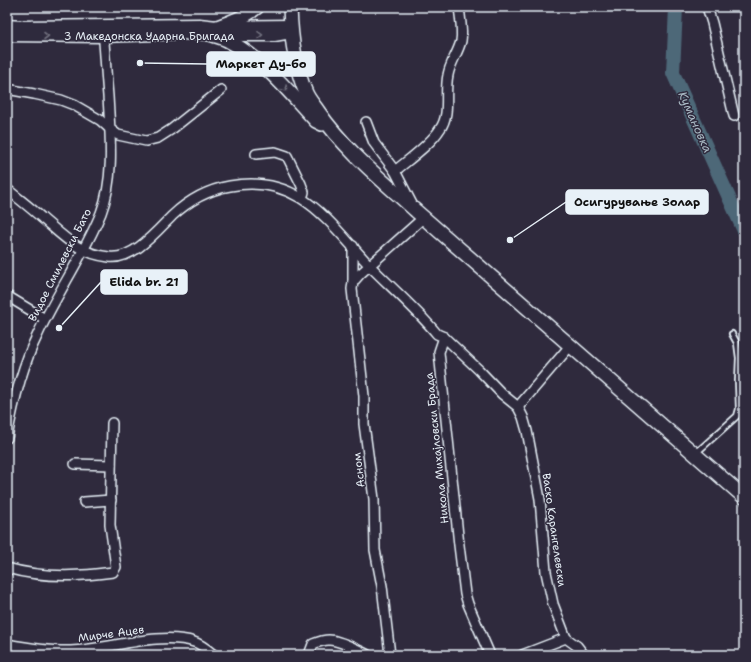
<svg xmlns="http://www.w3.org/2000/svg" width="751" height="662" font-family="'Shantell Sans',sans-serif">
<rect width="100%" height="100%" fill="#2f2a3d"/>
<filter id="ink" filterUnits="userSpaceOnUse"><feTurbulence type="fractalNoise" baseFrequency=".025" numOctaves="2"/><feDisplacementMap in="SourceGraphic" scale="8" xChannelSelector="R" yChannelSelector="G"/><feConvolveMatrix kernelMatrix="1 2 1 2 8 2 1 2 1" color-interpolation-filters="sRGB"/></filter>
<g filter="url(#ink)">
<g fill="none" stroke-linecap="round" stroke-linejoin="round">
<path stroke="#4e6778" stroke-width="14" d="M 676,7 L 673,73 L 744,231"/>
<g stroke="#e8f1f8" stroke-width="8">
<path id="service" d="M 696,453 L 737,416 L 739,409 L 738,381 L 739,358 L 737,343 L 732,334"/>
</g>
<g stroke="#e8f1f8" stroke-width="12">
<g id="minor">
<path d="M 707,7 L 712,23 L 734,116"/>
<path d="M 7,89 L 34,94 L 61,100 L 74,105 L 100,120 L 110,129 L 118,135 L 146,141 L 158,138 L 172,129 L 221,90"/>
<path d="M 366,122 L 374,143 L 395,171 L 412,204"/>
<path d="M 256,154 L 275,152 L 287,156 L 301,184 L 304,192 L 302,198"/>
<path d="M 395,171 C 408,160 431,144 440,129 C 451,114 444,93 448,75 C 450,63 458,53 461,41 C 463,31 460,17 459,7"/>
<path d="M 7,189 C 19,199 31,208 42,218 C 63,236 79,254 109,257 C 133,260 156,232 172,216 C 189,200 207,190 230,186 C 300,173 329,223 371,267 C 393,289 417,310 437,334 L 444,337 L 439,352 L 459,545 L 465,594 L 468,604 L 490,655"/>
<path d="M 353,246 L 353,282 L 352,289 L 364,396 L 364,424 L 374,499 L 375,550 L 382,586 L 390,655"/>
<path d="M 353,282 L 360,274 L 423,218"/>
<path d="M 7,296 L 45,319"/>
<path d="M 444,337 L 479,370 L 502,394 L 518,407 L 523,417 L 527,431 L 540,499 L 546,572 L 553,604 L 566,638"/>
<path d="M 518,407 L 570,346"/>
<path d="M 7,438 C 13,403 22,366 38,334 C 57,293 84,255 101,213 C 115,177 110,134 108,96 C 106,74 105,52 103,30"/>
<path d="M 75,464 L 111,465"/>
<path d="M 84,502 L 111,500"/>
<path d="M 7,568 C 41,578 78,577 113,572 L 116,567 L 110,525 L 112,423"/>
<path d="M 7,644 C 28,648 50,652 71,651 C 106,650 160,631 194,642 C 201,644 208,650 214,655"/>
<path d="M 310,655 L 310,652 L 313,644 C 318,642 323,640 329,640 C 340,640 358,650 368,655"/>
<path d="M 522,655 L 566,638 L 577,646 L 584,655"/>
</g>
</g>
<g stroke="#e8f1f8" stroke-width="15">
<g id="tertiary">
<path d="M 7,26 L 21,27 L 199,25 L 217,27 L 291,26"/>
<path d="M 7,35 L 103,36 L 183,33 L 244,35 L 274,35 L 291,32"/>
</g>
</g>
<g stroke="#e8f1f8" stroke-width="16">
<g id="secondary">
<path d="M 290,7 C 291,36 294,66 306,93 C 309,100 314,105 318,111 C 344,149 382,180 416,211 L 744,497"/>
<path d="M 217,27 C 231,22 245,17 257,7"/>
<path d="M 209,34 C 215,36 221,37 227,40 C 262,58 289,92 316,121 L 322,124"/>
</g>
</g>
<use href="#service" stroke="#2f2a3d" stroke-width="4.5"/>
<use href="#minor" stroke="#2f2a3d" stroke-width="9"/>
<use href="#tertiary" stroke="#2f2a3d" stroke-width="12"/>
<use href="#secondary" stroke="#2f2a3d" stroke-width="13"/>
</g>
<defs><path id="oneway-chevron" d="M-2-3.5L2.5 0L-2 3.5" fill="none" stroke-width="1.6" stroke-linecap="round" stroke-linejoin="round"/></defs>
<g stroke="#70707e">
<use href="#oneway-chevron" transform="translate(260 35) rotate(-1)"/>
<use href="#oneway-chevron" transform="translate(46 36)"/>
<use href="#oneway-chevron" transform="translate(285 89) rotate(45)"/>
</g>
</g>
<g text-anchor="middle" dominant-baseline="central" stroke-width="3" stroke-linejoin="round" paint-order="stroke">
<g font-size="11" fill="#e8f1f8" stroke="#2f2a3d">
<text x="149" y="36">3 Македонска Ударна Бригада</text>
<text transform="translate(60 265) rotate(-63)">Видое Смилевски Бато</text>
<text transform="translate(437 448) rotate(-96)">Никола Михајловски Брада</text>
<text transform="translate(359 470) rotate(-97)">Асном</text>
<text transform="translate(554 530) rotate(82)">Васко Карангелевски</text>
<text transform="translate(111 634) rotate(-8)">Мирче Ацев</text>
</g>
<g font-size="12" font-style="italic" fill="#aabac5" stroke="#2f2a3d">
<text transform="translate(695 122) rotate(66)">Кумановка</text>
</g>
</g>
<path fill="none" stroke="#e8f1f8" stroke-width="1.5" d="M140 63L207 64M510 240L566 202M59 328L101 282"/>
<g fill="#e8f1f8" stroke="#2f2a3d" stroke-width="1.5">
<circle cx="140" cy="63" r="4"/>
<circle cx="510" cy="240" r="4"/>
<circle cx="59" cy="328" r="4"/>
</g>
<g fill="#e8f1f8" stroke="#e8f1f8" stroke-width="1.5">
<rect x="207" y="52" width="108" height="24" rx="4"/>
<rect x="566" y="190" width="142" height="24" rx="4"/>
<rect x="101" y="270" width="86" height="24" rx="4"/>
</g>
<g font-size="12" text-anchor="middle" font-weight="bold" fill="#111">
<text x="261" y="68">Маркет Ду-бо</text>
<text x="637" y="206">Осигурување Золар</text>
<text x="144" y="286">Elida br. 21</text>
</g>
<rect width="751" height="662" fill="none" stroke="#2f2a3d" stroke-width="24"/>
<rect x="12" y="12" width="727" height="638" fill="none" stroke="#e8f1f8" stroke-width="1.5" filter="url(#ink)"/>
</svg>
